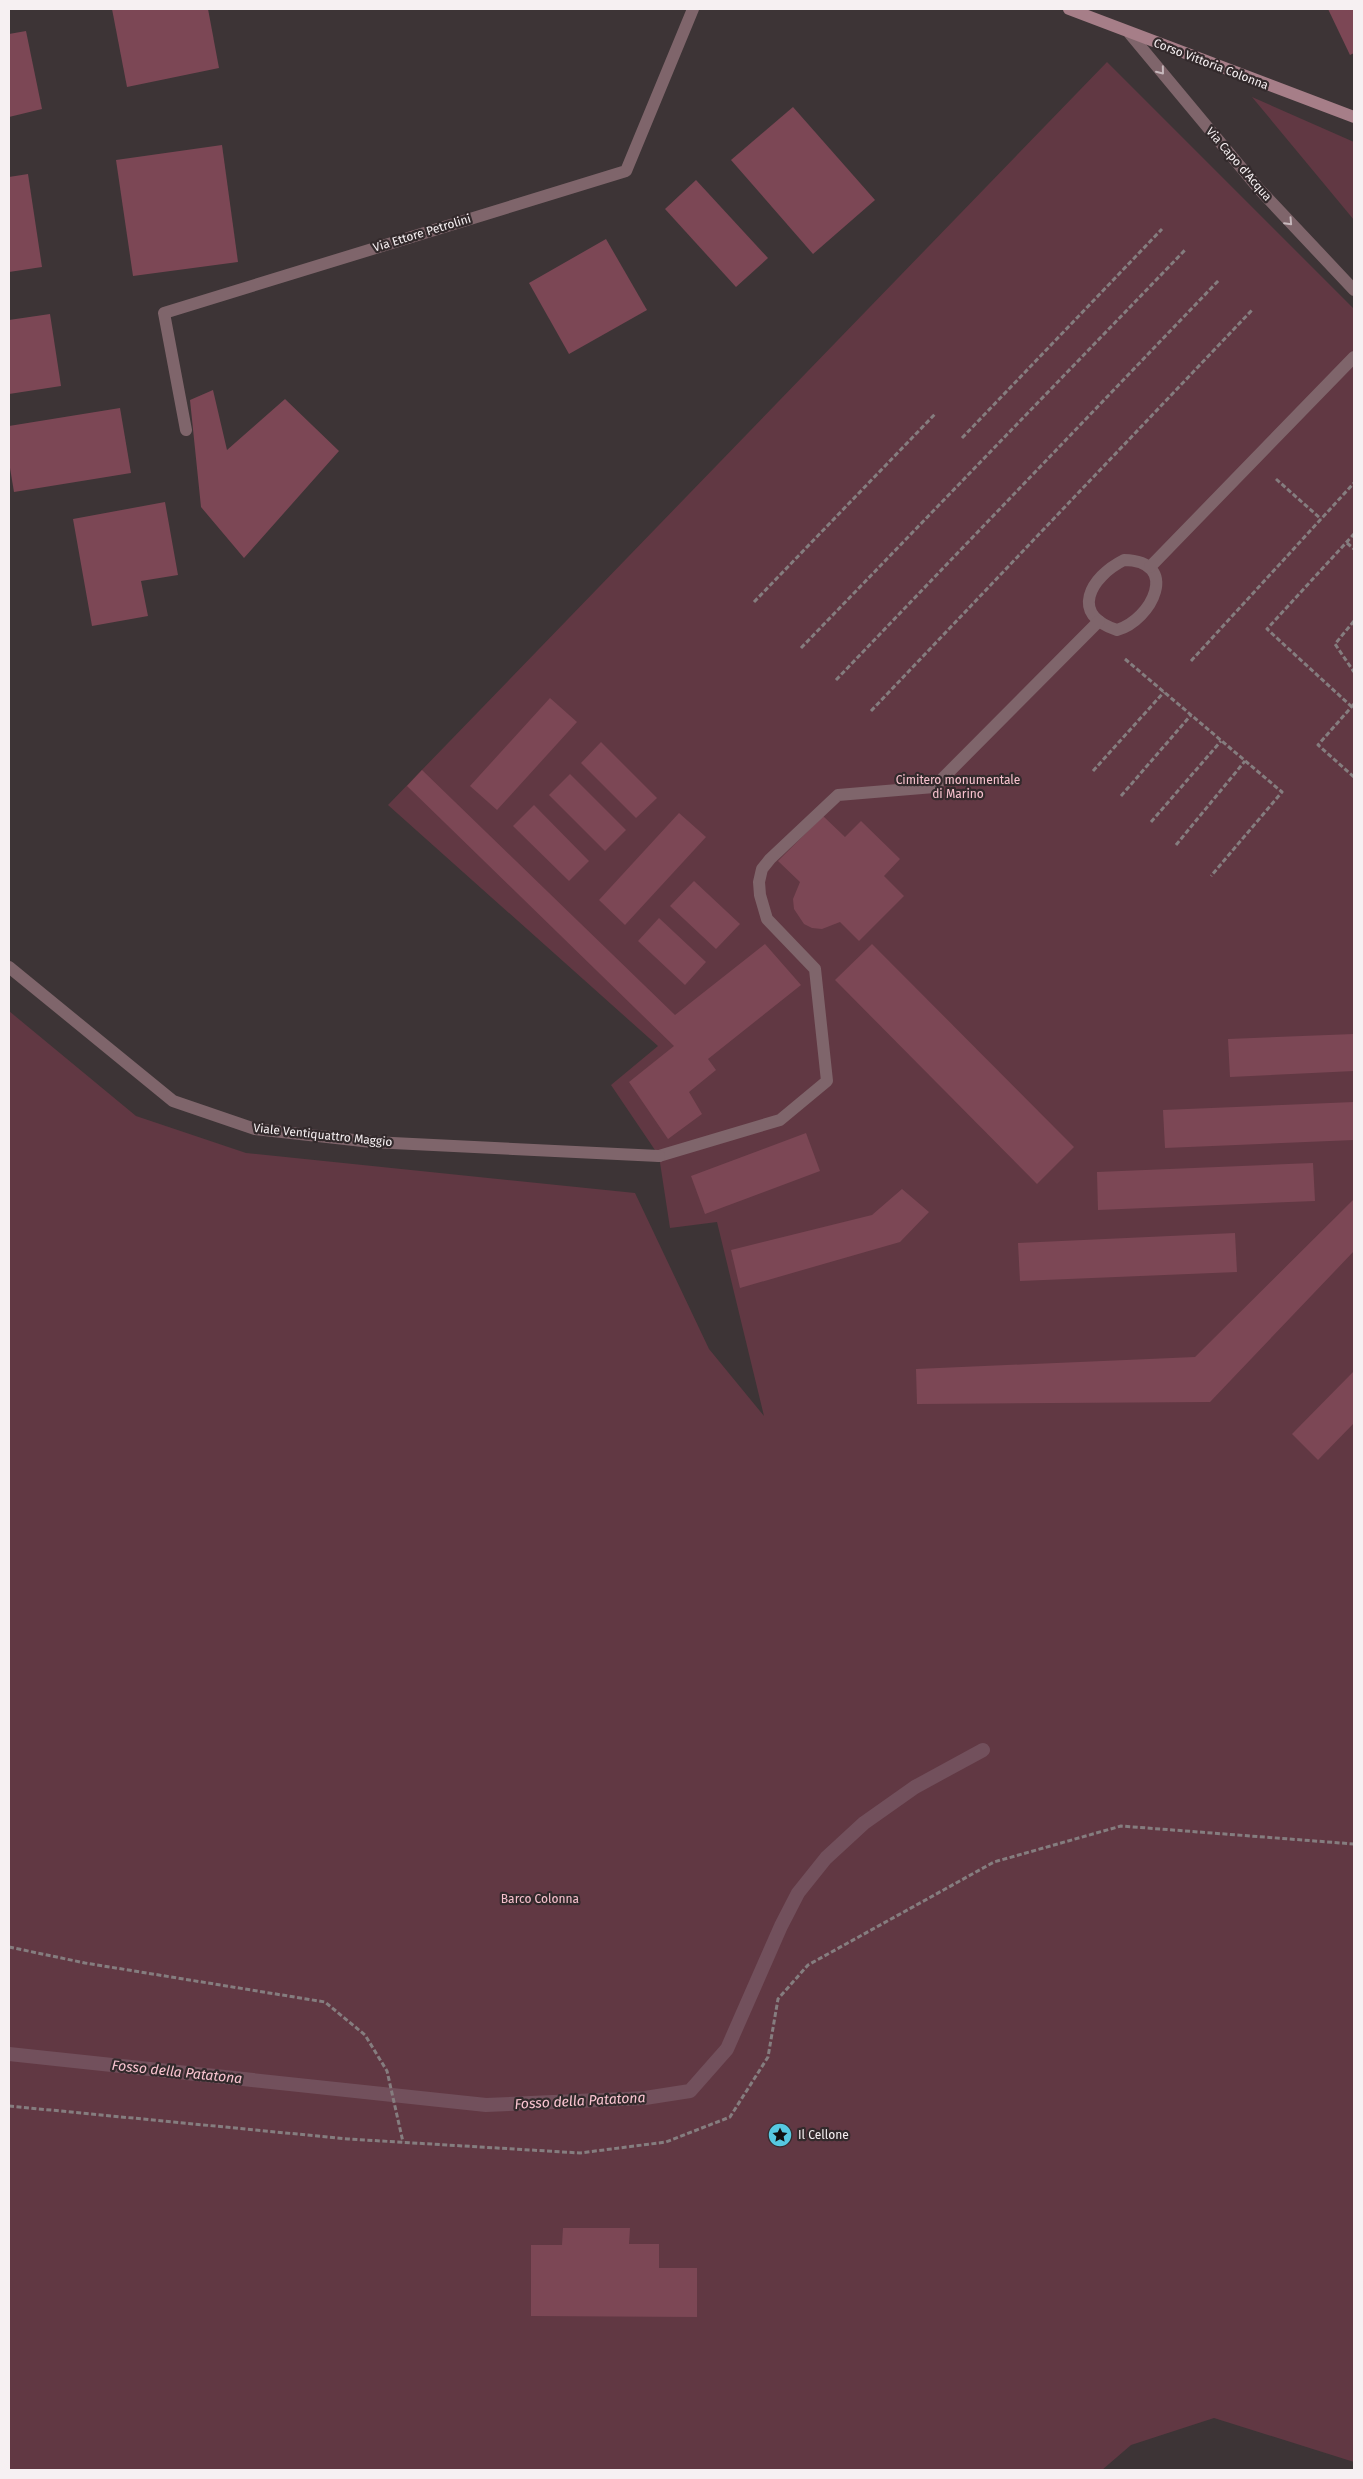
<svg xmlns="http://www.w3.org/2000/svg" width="1363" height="2479" font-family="'Fira Sans',sans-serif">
<rect width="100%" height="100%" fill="#3d3436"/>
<g fill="#613843">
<path d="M 1107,62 L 1354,309 L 1354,2462 L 1214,2418 L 1131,2445 L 1102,2470 L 9,2470 L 9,1011 L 136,1116 L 246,1153 L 635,1193 L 709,1349 L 764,1416 L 717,1222 L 670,1228 L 659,1156 L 611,1085 L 658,1046 L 388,805 Z"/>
<path d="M 1252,97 L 1354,142 L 1354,220 Z"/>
</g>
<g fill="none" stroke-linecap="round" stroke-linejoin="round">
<path stroke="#72505c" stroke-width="14" d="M 9,2054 L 486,2105 L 645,2098 L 690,2091 L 727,2049 L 781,1926 L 798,1893 L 826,1858 L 864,1823 L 915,1787 L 983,1750"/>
</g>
<g fill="#7c4755">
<path d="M 112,9 L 208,9 L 219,68 L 127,87 Z"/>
<path d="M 1328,9 L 1354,9 L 1354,53 L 1350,55 Z"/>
<path d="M 26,31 L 42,109 L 9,117 L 9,34 Z"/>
<path d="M 793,107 L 875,200 L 813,254 L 731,160 Z"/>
<path d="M 222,145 L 238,262 L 133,276 L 116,160 Z"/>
<path d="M 28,174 L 42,267 L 9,272 L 9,177 Z"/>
<path d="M 696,180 L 768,258 L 736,287 L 665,209 Z"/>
<path d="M 606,239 L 647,310 L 569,354 L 529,283 Z"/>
<path d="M 50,314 L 61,386 L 9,394 L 9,320 Z"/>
<path d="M 213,390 L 227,450 L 285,399 L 339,451 L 244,558 L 201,507 L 190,400 Z"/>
<path d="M 120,408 L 131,473 L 14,492 L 9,462 L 9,426 Z"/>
<path d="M 165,502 L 178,575 L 141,581 L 148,616 L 92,626 L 73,519 Z"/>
<path d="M 550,698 L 577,722 L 497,810 L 470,786 Z"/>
<path d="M 601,742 L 657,798 L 636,818 L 581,763 Z"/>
<path d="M 422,770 L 675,1015 L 765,944 L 801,985 L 708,1059 L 716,1070 L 689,1092 L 702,1114 L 668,1139 L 629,1082 L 674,1046 L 407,786 Z"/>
<path d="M 570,774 L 626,830 L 605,851 L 549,795 Z"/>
<path d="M 534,805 L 589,861 L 569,881 L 513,826 Z"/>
<path d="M 679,813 L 706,837 L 625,925 L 599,900 Z"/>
<path d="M 823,816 L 845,837 L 861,821 L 900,859 L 884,876 L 904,896 L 859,941 L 840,922 L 822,929 L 812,928 L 804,924 L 794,909 L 793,899 L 800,882 L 778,861 Z"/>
<path d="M 694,881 L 740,924 L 716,949 L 670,906 Z"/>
<path d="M 659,918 L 706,962 L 685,985 L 638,941 Z"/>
<path d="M 872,944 L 1074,1147 L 1037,1184 L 835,980 Z"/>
<path d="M 1354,1034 L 1354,1071 L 1230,1077 L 1228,1039 Z"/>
<path d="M 1354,1102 L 1354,1140 L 1165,1148 L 1163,1110 Z"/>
<path d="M 806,1133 L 820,1171 L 705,1214 L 691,1176 Z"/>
<path d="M 1313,1163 L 1315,1201 L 1098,1210 L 1097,1172 Z"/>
<path d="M 902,1189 L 929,1212 L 900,1242 L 740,1288 L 731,1250 L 872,1215 Z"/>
<path d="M 1354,1199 L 1354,1251 L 1210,1402 L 917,1404 L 916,1369 L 1195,1357 Z"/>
<path d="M 1235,1233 L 1237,1272 L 1020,1281 L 1018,1243 Z"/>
<path d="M 1354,1371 L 1354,1423 L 1318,1460 L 1292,1434 Z"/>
<path d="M 563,2228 L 630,2228 L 629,2244 L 659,2244 L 659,2268 L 697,2268 L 697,2317 L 531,2316 L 531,2245 L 562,2245 Z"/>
</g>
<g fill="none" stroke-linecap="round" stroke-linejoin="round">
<g stroke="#857d7f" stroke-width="3" stroke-dasharray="5 2.5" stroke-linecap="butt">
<path d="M 962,438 L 1162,229"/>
<path d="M 1276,479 L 1321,519"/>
<path d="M 1347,543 L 1354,549"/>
<path d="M 754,602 L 936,413"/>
<path d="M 1354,621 L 1335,644 L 1354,672"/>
<path d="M 801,648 L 1186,249"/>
<path d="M 1125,659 L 1282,792 L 1211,876"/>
<path d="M 1191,661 L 1354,483"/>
<path d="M 836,680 L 1219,280"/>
<path d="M 1354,704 L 1318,745 L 1354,777"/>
<path d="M 1352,707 L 1267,629 L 1354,534"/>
<path d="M 871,711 L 1253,309"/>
<path d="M 1093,771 L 1164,692"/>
<path d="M 1121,796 L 1191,715"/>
<path d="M 1151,822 L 1221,741"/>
<path d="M 1176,845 L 1245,761"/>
<path d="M 9,1947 L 85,1963 L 325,2002 L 365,2035 L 387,2071 L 403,2142"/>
<path d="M 9,2106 L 348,2139 L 580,2153 L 666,2142 L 730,2117 L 768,2057 L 778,1999 L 808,1965 L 994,1862 L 1121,1826 L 1354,1844"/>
</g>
<g stroke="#7f656b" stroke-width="12">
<path d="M 1124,560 C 1181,561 1152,620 1117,630 C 1069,615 1090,577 1124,560 Z"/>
<path d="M 1150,567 L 1354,357"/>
<path d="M 659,1156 L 780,1120 L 827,1081 L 815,969 L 767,919 L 760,895 L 759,882 L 762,869 L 770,859 L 838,795 L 934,787 L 1099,621"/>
</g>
<g stroke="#7f656b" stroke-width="12">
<path d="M 1130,34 L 1259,189 L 1354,290"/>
<path d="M 186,430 L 164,313 L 626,171 L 693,9"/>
<path d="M 9,967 L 173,1101 L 255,1129 L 372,1142 L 659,1156"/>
</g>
<path stroke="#a67e88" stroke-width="12" d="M 1069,9 L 1354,117"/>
</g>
<defs><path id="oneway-chevron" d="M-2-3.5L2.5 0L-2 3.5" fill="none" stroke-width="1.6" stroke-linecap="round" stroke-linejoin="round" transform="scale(1.25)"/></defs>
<g stroke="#c6b8bc">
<use href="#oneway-chevron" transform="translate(1161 71) rotate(51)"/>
<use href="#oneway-chevron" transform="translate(1289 222) rotate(47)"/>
</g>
<defs>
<g id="sight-disc" transform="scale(1.25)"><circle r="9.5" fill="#56c9e1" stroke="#332a2c"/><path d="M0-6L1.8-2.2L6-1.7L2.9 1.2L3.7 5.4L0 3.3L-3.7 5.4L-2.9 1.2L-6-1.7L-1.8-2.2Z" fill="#111"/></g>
</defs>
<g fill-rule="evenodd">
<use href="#sight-disc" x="780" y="2135"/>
</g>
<g text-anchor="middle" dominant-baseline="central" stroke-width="4.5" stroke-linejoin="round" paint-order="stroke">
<g font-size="12" fill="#f6f0f2" stroke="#332a2c">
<text transform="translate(1211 64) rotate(21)">Corso Vittoria Colonna</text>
<text transform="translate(1239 164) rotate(49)">Via Capo d'Acqua</text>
<text transform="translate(422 233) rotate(-17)">Via Ettore Petrolini</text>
<text transform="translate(323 1135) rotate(6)">Viale Ventiquattro Maggio</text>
</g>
<g font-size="12" fill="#f7c2ce" stroke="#332a2c">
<text x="958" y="780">Cimitero monumentale<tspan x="958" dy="14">di Marino</tspan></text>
<text x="540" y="1899">Barco Colonna</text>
</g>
<g font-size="12" fill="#f6f0f2" stroke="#332a2c" text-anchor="start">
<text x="798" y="2135">Il Cellone</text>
</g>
<g font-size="14" font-style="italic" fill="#fac5d1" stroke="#332a2c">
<text transform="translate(177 2072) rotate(6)">Fosso della Patatona</text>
<text transform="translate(580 2101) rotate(-3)">Fosso della Patatona</text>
</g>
</g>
<rect width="1363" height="2479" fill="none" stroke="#f6f0f2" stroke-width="20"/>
</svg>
